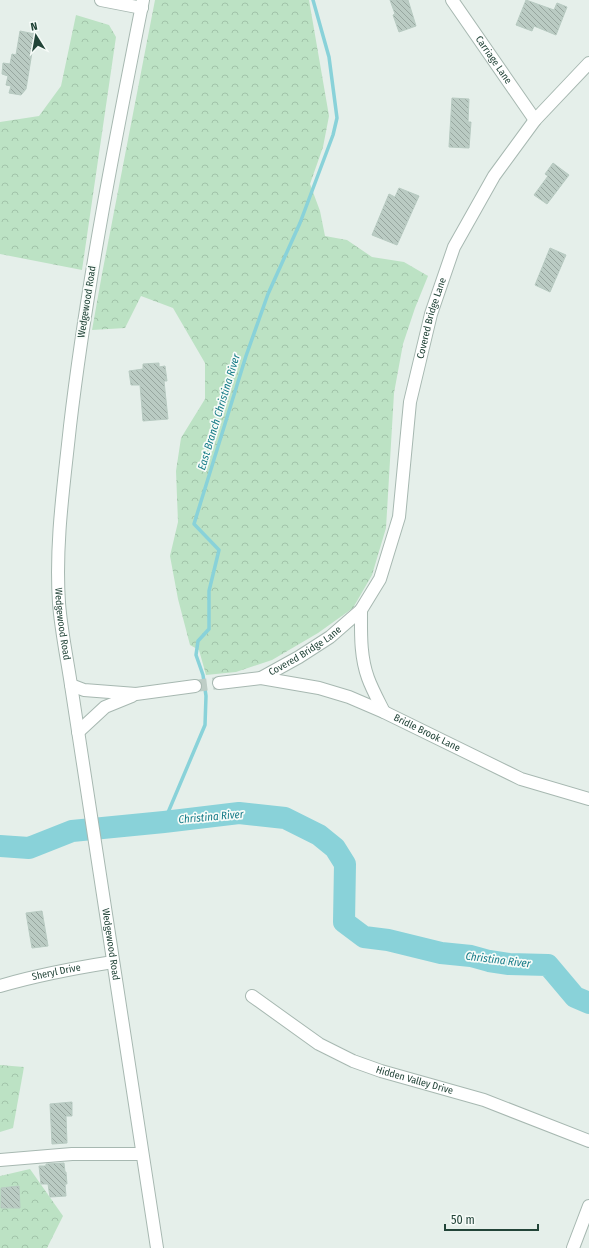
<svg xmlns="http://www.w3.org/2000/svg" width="589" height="1248" font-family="'Fira Sans Condensed',sans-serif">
<defs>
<pattern id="forest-crowns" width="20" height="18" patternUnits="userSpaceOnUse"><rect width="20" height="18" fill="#bce2c4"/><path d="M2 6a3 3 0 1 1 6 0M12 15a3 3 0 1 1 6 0" fill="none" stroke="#a1c3a9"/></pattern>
<pattern id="building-back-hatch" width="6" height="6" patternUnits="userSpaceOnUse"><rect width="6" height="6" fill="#bacbc3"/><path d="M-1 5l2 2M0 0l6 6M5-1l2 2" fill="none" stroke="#97a69f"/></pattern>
</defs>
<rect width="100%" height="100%" fill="#e5efea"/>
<g fill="url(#forest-crowns)">
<path d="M 155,0 L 309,0 L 329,116 L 323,147 L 310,184 L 320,211 L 325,236 L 347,240 L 372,257 L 404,262 L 428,276 L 415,308 L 403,344 L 394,393 L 386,528 L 372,575 L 353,608 L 318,633 L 272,660 L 236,672 L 206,675 L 199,650 L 190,645 L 178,599 L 170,556 L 178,522 L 176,471 L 181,438 L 205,399 L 205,363 L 173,308 L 141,296 L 125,328 L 92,330 L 102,274 Z"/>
<path d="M 76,15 L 109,25 L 116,37 L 82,270 L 0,254 L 0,122 L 39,116 L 61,86 Z"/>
<path d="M 0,1065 L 24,1067 L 13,1128 L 0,1132 Z"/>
<path d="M 30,1169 L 63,1216 L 47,1248 L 0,1248 L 0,1176 Z"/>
</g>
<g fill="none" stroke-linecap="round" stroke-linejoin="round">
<path stroke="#89d2d9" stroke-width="3.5" d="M 164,822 L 205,725 L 206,696 L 203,675 L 196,655 L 198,641 L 209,629 L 209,591 L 219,550 L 194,524 L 246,356 L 268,294 L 300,223 L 333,135 L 337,118 L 329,57 L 313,0"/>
<path stroke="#89d2d9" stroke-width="22" d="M 0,846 L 29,848 L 72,831 L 164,822 L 239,813 L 285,818 L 319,835 L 335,848 L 345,864 L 344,922 L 364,937 L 388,940 L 441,953 L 471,956 L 489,961 L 509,964 L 548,965 L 575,997 L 589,1003"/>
</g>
<g fill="url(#building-back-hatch)" stroke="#b7cac1">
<path d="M 390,0 L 408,0 L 416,26 L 399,32 L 393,15 L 395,14 Z"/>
<path d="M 526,0 L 554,10 L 557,3 L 567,7 L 556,35 L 534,26 L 532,31 L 516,25 Z"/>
<path d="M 20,31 L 35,34 L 26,89 L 21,95 L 9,93 L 11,86 L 6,85 L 8,76 L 2,74 L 3,63 L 10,64 L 12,54 L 16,55 Z"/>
<path d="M 452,98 L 469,99 L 468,122 L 471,122 L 469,148 L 449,147 Z"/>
<path d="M 553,163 L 569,175 L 547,204 L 534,195 L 548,176 L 545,174 Z"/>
<path d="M 399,188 L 419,196 L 397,245 L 372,235 L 389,194 L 395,197 Z"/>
<path d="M 550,248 L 566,255 L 550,292 L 535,285 Z"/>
<path d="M 159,363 L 159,367 L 165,366 L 167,381 L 164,381 L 168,419 L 143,421 L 140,385 L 131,385 L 129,371 L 143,369 L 143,364 Z"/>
<path d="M 42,911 L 48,946 L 32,948 L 26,913 Z"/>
<path d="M 72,1102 L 72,1116 L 66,1116 L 67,1143 L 52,1144 L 50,1104 Z"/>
<path d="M 64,1163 L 65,1172 L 66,1172 L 67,1184 L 65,1184 L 66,1196 L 50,1197 L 48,1184 L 41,1184 L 39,1166 L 46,1166 L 46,1164 Z"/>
<path d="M 19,1186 L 20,1208 L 1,1208 L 1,1188 Z"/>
</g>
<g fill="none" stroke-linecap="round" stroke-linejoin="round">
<path stroke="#becdc6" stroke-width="12" stroke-dasharray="12 6" stroke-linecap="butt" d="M 195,686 L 219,683"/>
<g stroke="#a7b8b1" stroke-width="14">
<g id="minor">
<path d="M 101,0 L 142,8"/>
<path id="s1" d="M 143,0 C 115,141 87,282 70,426 C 64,484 55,543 59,603 C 61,630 67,658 71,685 L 157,1248"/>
<path id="s2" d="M 452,0 L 535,120"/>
<path d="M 361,610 C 361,633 360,656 368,678 C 372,689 378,700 384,712"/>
<path id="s3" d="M 261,678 L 319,688 L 349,697 L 384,712 L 521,779 L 589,799"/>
<path id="s4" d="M 219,683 L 261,678 L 299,657 L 330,637 L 361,610 L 380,579 L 399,517 L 410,402 L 431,314 L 454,247 L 494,176 L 535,120 L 589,63"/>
<path d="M 71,685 L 84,690 L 136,694 L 195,686"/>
<path d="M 78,732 L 105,707 L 132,696"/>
<path id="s5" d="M 0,986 C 37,975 75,968 113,962"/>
<path id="s6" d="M 252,996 L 319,1044 L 353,1061 L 381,1071 L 484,1100 L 589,1141"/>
<path d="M 0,1160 L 72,1154 L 142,1154"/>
<path d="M 573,1248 L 589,1206"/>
</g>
</g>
<use href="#minor" stroke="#fff" stroke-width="12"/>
</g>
<g text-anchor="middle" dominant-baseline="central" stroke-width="3.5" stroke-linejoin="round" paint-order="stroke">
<g font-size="10" fill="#224438" stroke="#f6fbf8">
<text stroke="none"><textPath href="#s2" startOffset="73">Carriage Lane</textPath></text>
<text transform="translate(87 302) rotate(-81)">Wedgewood Road</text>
<text stroke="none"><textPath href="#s4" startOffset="467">Covered Bridge Lane</textPath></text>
<text stroke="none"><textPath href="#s1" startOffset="631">Wedgewood Road</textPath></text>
<text stroke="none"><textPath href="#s4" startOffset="94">Covered Bridge Lane</textPath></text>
<text stroke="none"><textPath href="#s3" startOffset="176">Bridle Brook Lane</textPath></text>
<text stroke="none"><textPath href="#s1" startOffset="955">Wedgewood Road</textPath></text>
<text stroke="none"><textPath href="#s5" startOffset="58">Sheryl Drive</textPath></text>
<text stroke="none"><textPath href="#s6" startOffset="185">Hidden Valley Drive</textPath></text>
</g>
<g font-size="11" font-style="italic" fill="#157b87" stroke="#f6fbf8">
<text transform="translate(219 412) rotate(-73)">East Branch Christina River</text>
<text transform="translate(211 817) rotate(-5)">Christina River</text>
<text transform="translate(498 960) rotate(7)">Christina River</text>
</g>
</g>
<g transform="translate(36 36) rotate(349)" stroke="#f6fbf8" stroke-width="3" paint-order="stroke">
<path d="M0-3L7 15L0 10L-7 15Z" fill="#224438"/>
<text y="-6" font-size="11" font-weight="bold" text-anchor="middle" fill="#224438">N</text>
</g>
<path d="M445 1224v6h93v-6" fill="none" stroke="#224438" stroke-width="2"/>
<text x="451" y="1224" font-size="12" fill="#224438" stroke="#f6fbf8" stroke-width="3" paint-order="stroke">50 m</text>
</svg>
